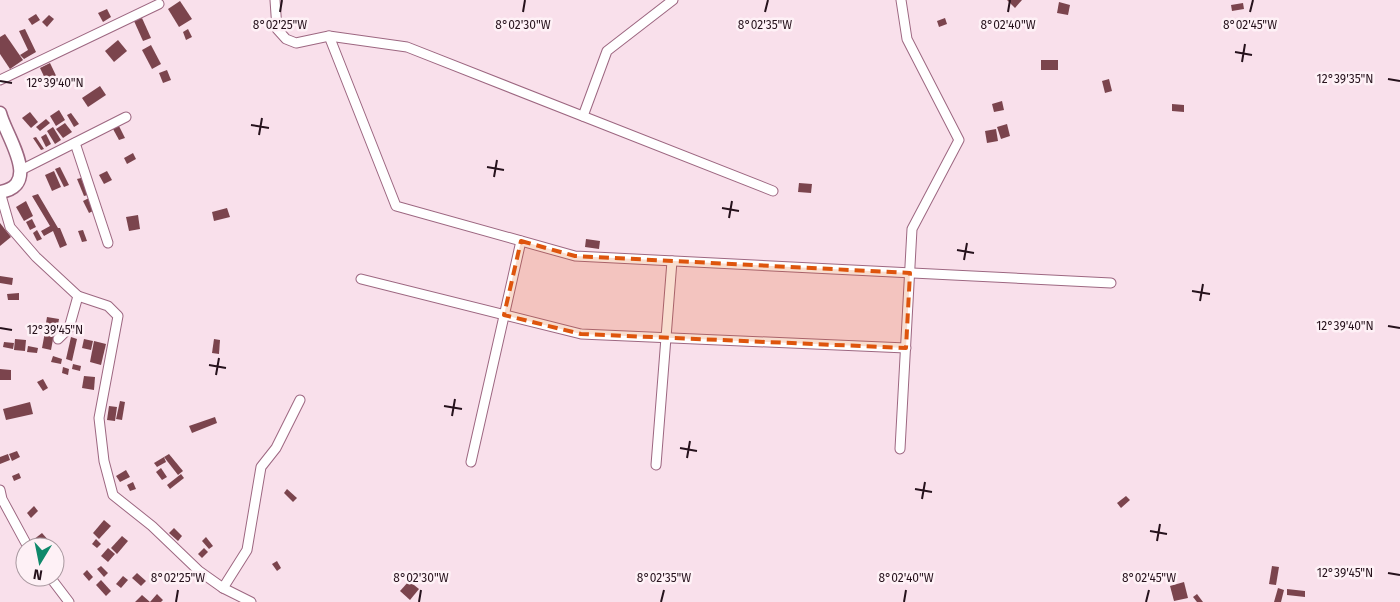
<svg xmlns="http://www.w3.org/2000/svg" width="1400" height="602" font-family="'Fira Sans',sans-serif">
<rect width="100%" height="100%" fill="#f9e0eb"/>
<g fill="#7b444d">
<path d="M 1007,0 L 1022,0 L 1015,8 Z"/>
<path d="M 180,1 L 192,19 L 179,27 L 168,9 Z"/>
<path d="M 1059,2 L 1070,5 L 1068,15 L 1057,13 Z"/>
<path d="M 1243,3 L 1244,9 L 1232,11 L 1231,5 Z"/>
<path d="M 107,9 L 111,17 L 103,22 L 98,13 Z"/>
<path d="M 36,14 L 40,20 L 32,25 L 28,19 Z"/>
<path d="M 49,15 L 54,19 L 47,27 L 42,22 Z"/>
<path d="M 142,18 L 151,38 L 143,41 L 134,21 Z"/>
<path d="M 945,18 L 947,24 L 939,27 L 937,21 Z"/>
<path d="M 25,29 L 36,52 L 24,59 L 20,55 L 28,50 L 19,31 Z"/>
<path d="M 188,29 L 192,37 L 186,40 L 183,32 Z"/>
<path d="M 5,34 L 23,60 L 10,69 L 0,54 L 0,37 Z"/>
<path d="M 118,40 L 127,51 L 114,62 L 105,51 Z"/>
<path d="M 151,45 L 161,64 L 152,69 L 142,50 Z"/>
<rect x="1041" y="60" width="17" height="10"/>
<path d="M 50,63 L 60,84 L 50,89 L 40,68 Z"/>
<path d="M 167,70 L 171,80 L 163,83 L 159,73 Z"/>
<path d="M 1109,79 L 1112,91 L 1105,93 L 1102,81 Z"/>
<path d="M 100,86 L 106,95 L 88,107 L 82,98 Z"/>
<path d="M 1002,101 L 1004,110 L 994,112 L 992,104 Z"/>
<path d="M 1172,104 L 1184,105 L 1184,112 L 1172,111 Z"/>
<path d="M 59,110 L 65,120 L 56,126 L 50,116 Z"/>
<path d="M 30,112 L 38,122 L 31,128 L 22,118 Z"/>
<path d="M 71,113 L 79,124 L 74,127 L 67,115 Z"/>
<path d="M 46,119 L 50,123 L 40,131 L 36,127 Z"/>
<path d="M 65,123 L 72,132 L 63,138 L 56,129 Z"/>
<path d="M 1007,124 L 1010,136 L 1001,139 L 997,127 Z"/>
<path d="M 119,126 L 125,138 L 119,140 L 113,129 Z"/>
<path d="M 53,127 L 61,140 L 55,144 L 47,131 Z"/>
<path d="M 996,129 L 998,141 L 987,143 L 985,131 Z"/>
<path d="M 46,134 L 51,144 L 46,147 L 41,137 Z"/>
<path d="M 36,137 L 44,149 L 41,150 L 33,138 Z"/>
<path d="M 133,153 L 136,159 L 127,164 L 124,158 Z"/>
<path d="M 60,167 L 69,185 L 64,187 L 55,169 Z"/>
<path d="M 54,171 L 61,187 L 52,191 L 45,175 Z"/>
<path d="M 107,171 L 112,180 L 104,184 L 99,175 Z"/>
<path d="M 81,178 L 88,195 L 84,196 L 77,179 Z"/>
<path d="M 799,183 L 812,184 L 811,193 L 798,192 Z"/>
<path d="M 38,194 L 58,228 L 60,228 L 67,245 L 60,248 L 53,231 L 44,236 L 41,231 L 50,226 L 32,196 Z"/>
<path d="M 89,198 L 95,210 L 89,213 L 83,201 Z"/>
<path d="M 26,201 L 33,216 L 24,221 L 16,207 Z"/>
<path d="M 227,208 L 230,217 L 214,221 L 212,212 Z"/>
<path d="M 138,215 L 140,229 L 129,231 L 126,217 Z"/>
<path d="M 32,219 L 36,227 L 30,230 L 26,222 Z"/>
<path d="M 0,223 L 11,237 L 0,246 Z"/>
<path d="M 37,230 L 42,239 L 37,241 L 33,233 Z"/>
<path d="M 83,230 L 87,241 L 82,242 L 78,231 Z"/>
<path d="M 586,239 L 600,241 L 599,249 L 585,247 Z"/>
<path d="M 0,276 L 13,278 L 12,285 L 0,283 Z"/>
<path d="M 19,293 L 19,300 L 8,300 L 7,294 Z"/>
<path d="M 47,317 L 59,319 L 57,331 L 45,329 Z"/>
<path d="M 45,332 L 54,334 L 51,350 L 42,348 Z"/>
<path d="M 71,337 L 77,339 L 72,361 L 66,359 Z"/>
<path d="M 15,339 L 26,340 L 25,351 L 14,350 Z"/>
<path d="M 84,339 L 93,341 L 91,350 L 82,348 Z"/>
<path d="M 214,339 L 220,340 L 219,354 L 212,353 Z"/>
<path d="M 94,341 L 106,344 L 101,365 L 90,362 Z"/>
<path d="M 4,342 L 14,343 L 13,349 L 3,347 Z"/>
<path d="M 28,346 L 38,348 L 37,353 L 27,352 Z"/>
<path d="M 53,356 L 62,359 L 61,364 L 51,362 Z"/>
<path d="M 73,364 L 81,366 L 80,371 L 72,369 Z"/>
<path d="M 63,367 L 69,369 L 68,375 L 62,373 Z"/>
<path d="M 0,369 L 11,370 L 11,380 L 0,380 Z"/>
<path d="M 84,376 L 95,377 L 94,390 L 82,388 Z"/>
<path d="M 43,379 L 48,388 L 43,391 L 37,382 Z"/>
<path d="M 120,401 L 125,402 L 122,420 L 116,419 Z"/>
<path d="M 30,402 L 33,414 L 6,420 L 3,409 Z"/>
<path d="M 109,406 L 117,407 L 115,421 L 107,420 Z"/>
<path d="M 215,417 L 217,423 L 192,433 L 189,426 Z"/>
<path d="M 17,451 L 20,457 L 12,461 L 9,454 Z"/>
<path d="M 8,454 L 10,460 L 0,464 L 0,457 Z"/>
<path d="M 169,454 L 183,471 L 178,475 L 164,457 Z"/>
<path d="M 164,457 L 166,462 L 157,467 L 154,463 Z"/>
<path d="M 161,468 L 167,477 L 162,480 L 156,472 Z"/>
<path d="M 126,470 L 130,477 L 120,482 L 116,476 Z"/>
<path d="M 19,473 L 21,478 L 14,481 L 12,476 Z"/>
<path d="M 181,474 L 184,478 L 170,489 L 167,485 Z"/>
<path d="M 133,482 L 136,489 L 130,491 L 127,485 Z"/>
<path d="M 287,489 L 297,498 L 293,502 L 284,493 Z"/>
<path d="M 1126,496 L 1130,500 L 1121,508 L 1117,503 Z"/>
<path d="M 34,506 L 38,511 L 31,518 L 27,513 Z"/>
<path d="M 104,520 L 111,526 L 99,539 L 93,533 Z"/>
<path d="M 174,528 L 182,536 L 178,541 L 169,533 Z"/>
<path d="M 42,533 L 49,541 L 39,547 L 33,540 Z"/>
<path d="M 122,536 L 128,541 L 117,554 L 111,548 Z"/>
<path d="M 206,537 L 213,546 L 209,549 L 202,541 Z"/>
<path d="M 96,539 L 101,544 L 97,548 L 92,544 Z"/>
<path d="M 108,548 L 115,554 L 108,562 L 101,556 Z"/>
<path d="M 204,548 L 208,552 L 202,558 L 198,554 Z"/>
<path d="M 277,561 L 281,568 L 277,571 L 272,564 Z"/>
<path d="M 101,566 L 108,573 L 104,577 L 97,569 Z"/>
<path d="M 1272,566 L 1279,567 L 1276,585 L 1269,584 Z"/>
<path d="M 87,570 L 93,577 L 89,581 L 83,574 Z"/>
<path d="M 137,573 L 146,581 L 141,586 L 132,578 Z"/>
<path d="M 123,576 L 128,580 L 121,588 L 116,584 Z"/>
<path d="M 101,580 L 111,591 L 106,596 L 96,585 Z"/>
<path d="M 409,581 L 419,589 L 410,600 L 400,591 Z"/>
<path d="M 1184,582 L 1188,598 L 1174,601 L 1170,586 Z"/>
<path d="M 1278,588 L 1284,590 L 1281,602 L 1274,602 Z"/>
<path d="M 1287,589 L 1305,591 L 1305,597 L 1287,595 Z"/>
<path d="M 157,594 L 163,600 L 161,602 L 135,602 L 142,595 L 150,602 Z"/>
<path d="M 1197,594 L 1203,602 L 1197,602 L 1193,597 Z"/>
</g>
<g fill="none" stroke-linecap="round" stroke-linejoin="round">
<g stroke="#9d6781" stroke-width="11">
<g id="street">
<path d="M 275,0 L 277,29 L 286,39 L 296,43 L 329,36 L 407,47 L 773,191"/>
<path d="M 329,36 L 396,206 L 575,256 L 1111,283"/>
<path d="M 0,80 L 159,4"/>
<path d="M 583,116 L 607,51 L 673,0"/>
<path d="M 75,143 L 108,243"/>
<path d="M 21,170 L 126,117"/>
<path d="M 0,192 L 10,227 L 36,257 L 78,296 L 69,328 L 58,339"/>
<path d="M 361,279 L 581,334 L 906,348"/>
<path d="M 78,296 L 108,306 L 118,316 L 99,418 L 104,461 L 113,495 L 152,526 L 199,571 L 223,588 L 251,602"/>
<path d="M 900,449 L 912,229 L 959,140 L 907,39 L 901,0"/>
<path d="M 471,462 L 521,241"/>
<path d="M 656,465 L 672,261"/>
<path d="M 0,490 L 2,499 L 28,547"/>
<path d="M 50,577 L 69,602"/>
<path d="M 223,588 L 247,550 L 261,467 L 276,448 L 300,400"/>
</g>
</g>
<g stroke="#9d6781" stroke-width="15">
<path id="secondary" d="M 0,113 C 5,135 43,185 0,192"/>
</g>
<use href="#street" stroke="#fff" stroke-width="9"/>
<use href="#secondary" stroke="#fff" stroke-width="12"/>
</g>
<path fill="#de550d" fill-opacity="0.2" stroke="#de550d" stroke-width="4" stroke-dasharray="10 6" stroke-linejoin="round" d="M 521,241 L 575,256 L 910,273 L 906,348 L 581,334 L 504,315 Z"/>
<path fill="none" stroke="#26121c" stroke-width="2" d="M 280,12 L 282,0M 523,12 L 525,0M 765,12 L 768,0M 1008,12 L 1010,0M 1250,12 L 1253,0M 1235,52 L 1252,55M 1242,62 L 1245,44M 1388,79 L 1400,81M 0,81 L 12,83M 251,125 L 269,128M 259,135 L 262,118M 487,167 L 504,170M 494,177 L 497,160M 722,208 L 739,211M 729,218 L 732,201M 957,250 L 974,253M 964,260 L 967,243M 1192,291 L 1210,294M 1200,301 L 1203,284M 1388,326 L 1400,328M 0,328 L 12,330M 209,365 L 226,368M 216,375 L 219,358M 444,406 L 462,409M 452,416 L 455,399M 680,448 L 697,451M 687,458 L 690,441M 915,489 L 932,492M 922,499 L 925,482M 1150,531 L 1167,534M 1157,541 L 1160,524M 1388,573 L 1400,575M 176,602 L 178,590M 419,602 L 421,590M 661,602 L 664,590M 904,602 L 906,590M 1146,602 L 1149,590"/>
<g font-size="12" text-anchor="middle" fill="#26121c" stroke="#fef1f6" stroke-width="5" stroke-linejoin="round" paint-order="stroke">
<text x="280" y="29">8°02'25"W</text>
<text x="1008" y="29">8°02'40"W</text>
<text x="523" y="29">8°02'30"W</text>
<text x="765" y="29">8°02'35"W</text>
<text x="1250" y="29">8°02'45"W</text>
<text x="1345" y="83">12°39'35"N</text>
<text x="55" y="87">12°39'40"N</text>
<text x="1345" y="330">12°39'40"N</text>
<text x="55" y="334">12°39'45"N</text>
<text x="1345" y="577">12°39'45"N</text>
<text x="178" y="582">8°02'25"W</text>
<text x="421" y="582">8°02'30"W</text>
<text x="664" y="582">8°02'35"W</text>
<text x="906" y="582">8°02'40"W</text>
<text x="1149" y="582">8°02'45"W</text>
</g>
<g transform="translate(40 562) rotate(190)"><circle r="24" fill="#fef1f6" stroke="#a8989f"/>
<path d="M0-4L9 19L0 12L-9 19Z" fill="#0f896b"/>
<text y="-8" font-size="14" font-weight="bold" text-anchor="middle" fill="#26121c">N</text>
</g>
</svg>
